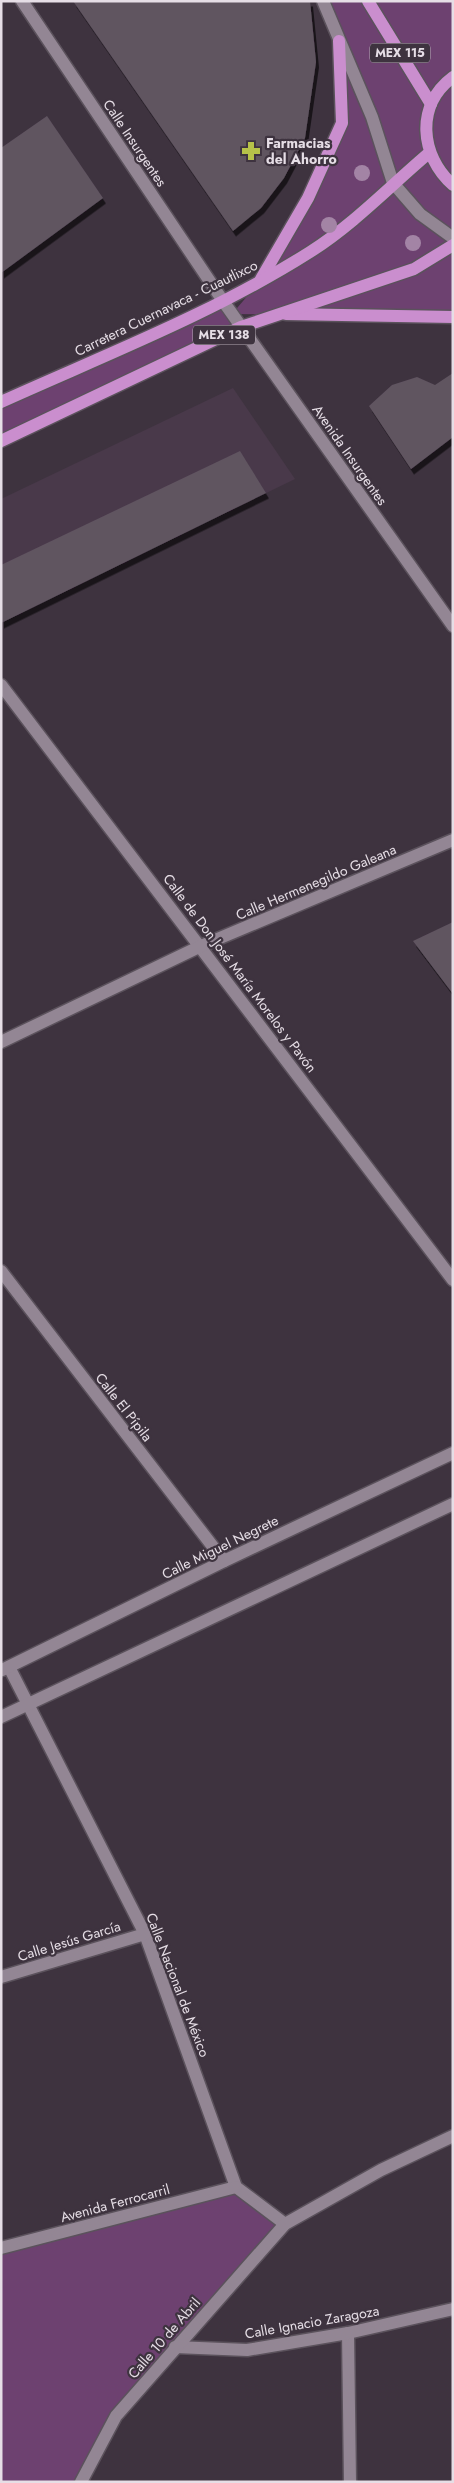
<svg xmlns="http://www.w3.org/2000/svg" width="454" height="2483" font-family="Jost,sans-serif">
<defs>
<filter id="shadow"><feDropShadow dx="3" dy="5.5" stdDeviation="0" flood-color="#0009"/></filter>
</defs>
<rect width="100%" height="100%" fill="#3e333f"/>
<path fill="#49394a" d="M 233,388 L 295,479 L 1,623 L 1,499 Z"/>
<g fill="#6d4170">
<path d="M 323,1 L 453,1 L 453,317 L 233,314 L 241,327 L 1,441 L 1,402 L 223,301 L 232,314 L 260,281 L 342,123 L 339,42 Z"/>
<path d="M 236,2187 L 285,2224 L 116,2416 L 81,2482 L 1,2482 L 1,2248 Z"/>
</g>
<g fill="#605461" filter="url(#shadow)">
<path d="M 73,1 L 310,1 L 316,62 L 305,138 L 284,178 L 261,208 L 233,231 Z"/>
<path d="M 47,116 L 103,198 L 1,273 L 1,148 Z"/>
<path d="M 453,373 L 453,437 L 411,469 L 369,406 L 392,385 L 417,377 L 435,385 Z"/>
<path d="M 240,451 L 266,493 L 1,623 L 1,565 Z"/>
<path d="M 453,922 L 453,994 L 413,941 Z"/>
</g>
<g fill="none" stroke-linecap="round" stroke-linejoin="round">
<g stroke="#5b525c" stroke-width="15">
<g id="street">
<path d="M 1,685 L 453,1280"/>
<path d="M 1,1042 L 201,946 L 453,840"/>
<path d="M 1,1271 L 224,1561"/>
<path d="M 9,1667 L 145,1934 L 236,2187 L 285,2224"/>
<path d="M 2,1670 L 224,1561 L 453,1453"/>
<path d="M 1,1717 L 453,1504"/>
<path d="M 1,1977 L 145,1934"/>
<path d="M 1,2248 L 236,2187"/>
<path d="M 348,2333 L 350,2482"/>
<path d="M 175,2347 L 247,2350 L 348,2333 L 453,2309"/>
</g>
</g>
<g stroke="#5b525c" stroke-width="15">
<g id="secondary">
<path d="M 22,1 L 223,301 L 453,626"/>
<path d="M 323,1 L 372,117 L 393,183 L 420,214 L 453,238"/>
<path d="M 81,2482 L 116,2416 L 285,2224 L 381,2170 L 453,2136"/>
</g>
</g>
<g stroke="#5b525c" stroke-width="15">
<g id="primary">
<path d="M 368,1 L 431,104"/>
<path d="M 453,77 C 415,105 420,156 453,185"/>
<path d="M 261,279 L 308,198 L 342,123 L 339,41"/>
<path d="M 286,314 L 453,317"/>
<path d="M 1,402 C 105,355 214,313 310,252 C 354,224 390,186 429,153"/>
<path d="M 1,441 L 241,327 L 414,269 L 453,245"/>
</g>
</g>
<use href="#street" stroke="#938694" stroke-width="12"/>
<use href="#secondary" stroke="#938694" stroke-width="12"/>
<use href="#primary" stroke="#ca8ece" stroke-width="12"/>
</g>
<g fill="#a384a5">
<circle cx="362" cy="173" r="8"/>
<circle cx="329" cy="225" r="8"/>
<circle cx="413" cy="243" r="8"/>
</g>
<defs>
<g id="pharmacy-bare" transform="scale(1.5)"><path d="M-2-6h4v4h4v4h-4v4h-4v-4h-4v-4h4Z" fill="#b6c149" stroke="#3e333f" stroke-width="2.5" paint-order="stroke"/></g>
</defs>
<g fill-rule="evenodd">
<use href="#pharmacy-bare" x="251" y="151"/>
</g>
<g text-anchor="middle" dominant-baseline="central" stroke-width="4.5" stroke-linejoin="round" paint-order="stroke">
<g fill="#3e333f" stroke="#b4abb4" stroke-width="1">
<rect x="370" y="43.5" width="60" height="19" rx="4"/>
<rect x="193" y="325.5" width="62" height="19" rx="4"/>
</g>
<g font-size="12" font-weight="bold" fill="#e6dee6">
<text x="400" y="53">MEX 115</text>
<text x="224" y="335">MEX 138</text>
</g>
<g font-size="14" fill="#e6dee6" stroke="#3e333f">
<text transform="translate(135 143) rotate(56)">Calle Insurgentes</text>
<text transform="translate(166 308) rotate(-26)">Carretera Cuernavaca - Cuautlixco</text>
<text transform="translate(350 455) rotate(55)">Avenida Insurgentes</text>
<text transform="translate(316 882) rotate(-23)">Calle Hermenegildo Galeana</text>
<text transform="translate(240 973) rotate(53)">Calle de Don José María Morelos y Pavón</text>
<text transform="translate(124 1407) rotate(52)">Calle El Pípila</text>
<text transform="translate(220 1547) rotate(-26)">Calle Miguel Negrete</text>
<text transform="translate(69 1941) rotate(-17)">Calle Jesús García</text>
<text transform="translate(178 1985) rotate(69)">Calle Nacional de México</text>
<text transform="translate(115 2203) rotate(-15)">Avenida Ferrocarril</text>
<text transform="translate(312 2322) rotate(-10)">Calle Ignacio Zaragoza</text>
<text transform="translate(164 2338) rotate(-49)">Calle 10 de Abril</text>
</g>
<g font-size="14" font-weight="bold" fill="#e6dee6" stroke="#3e333f" text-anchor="start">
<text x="266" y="143">Farmacias<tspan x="266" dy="16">del Ahorro</tspan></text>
</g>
</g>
<rect width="454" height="2483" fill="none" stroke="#e6dee6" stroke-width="5"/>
</svg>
